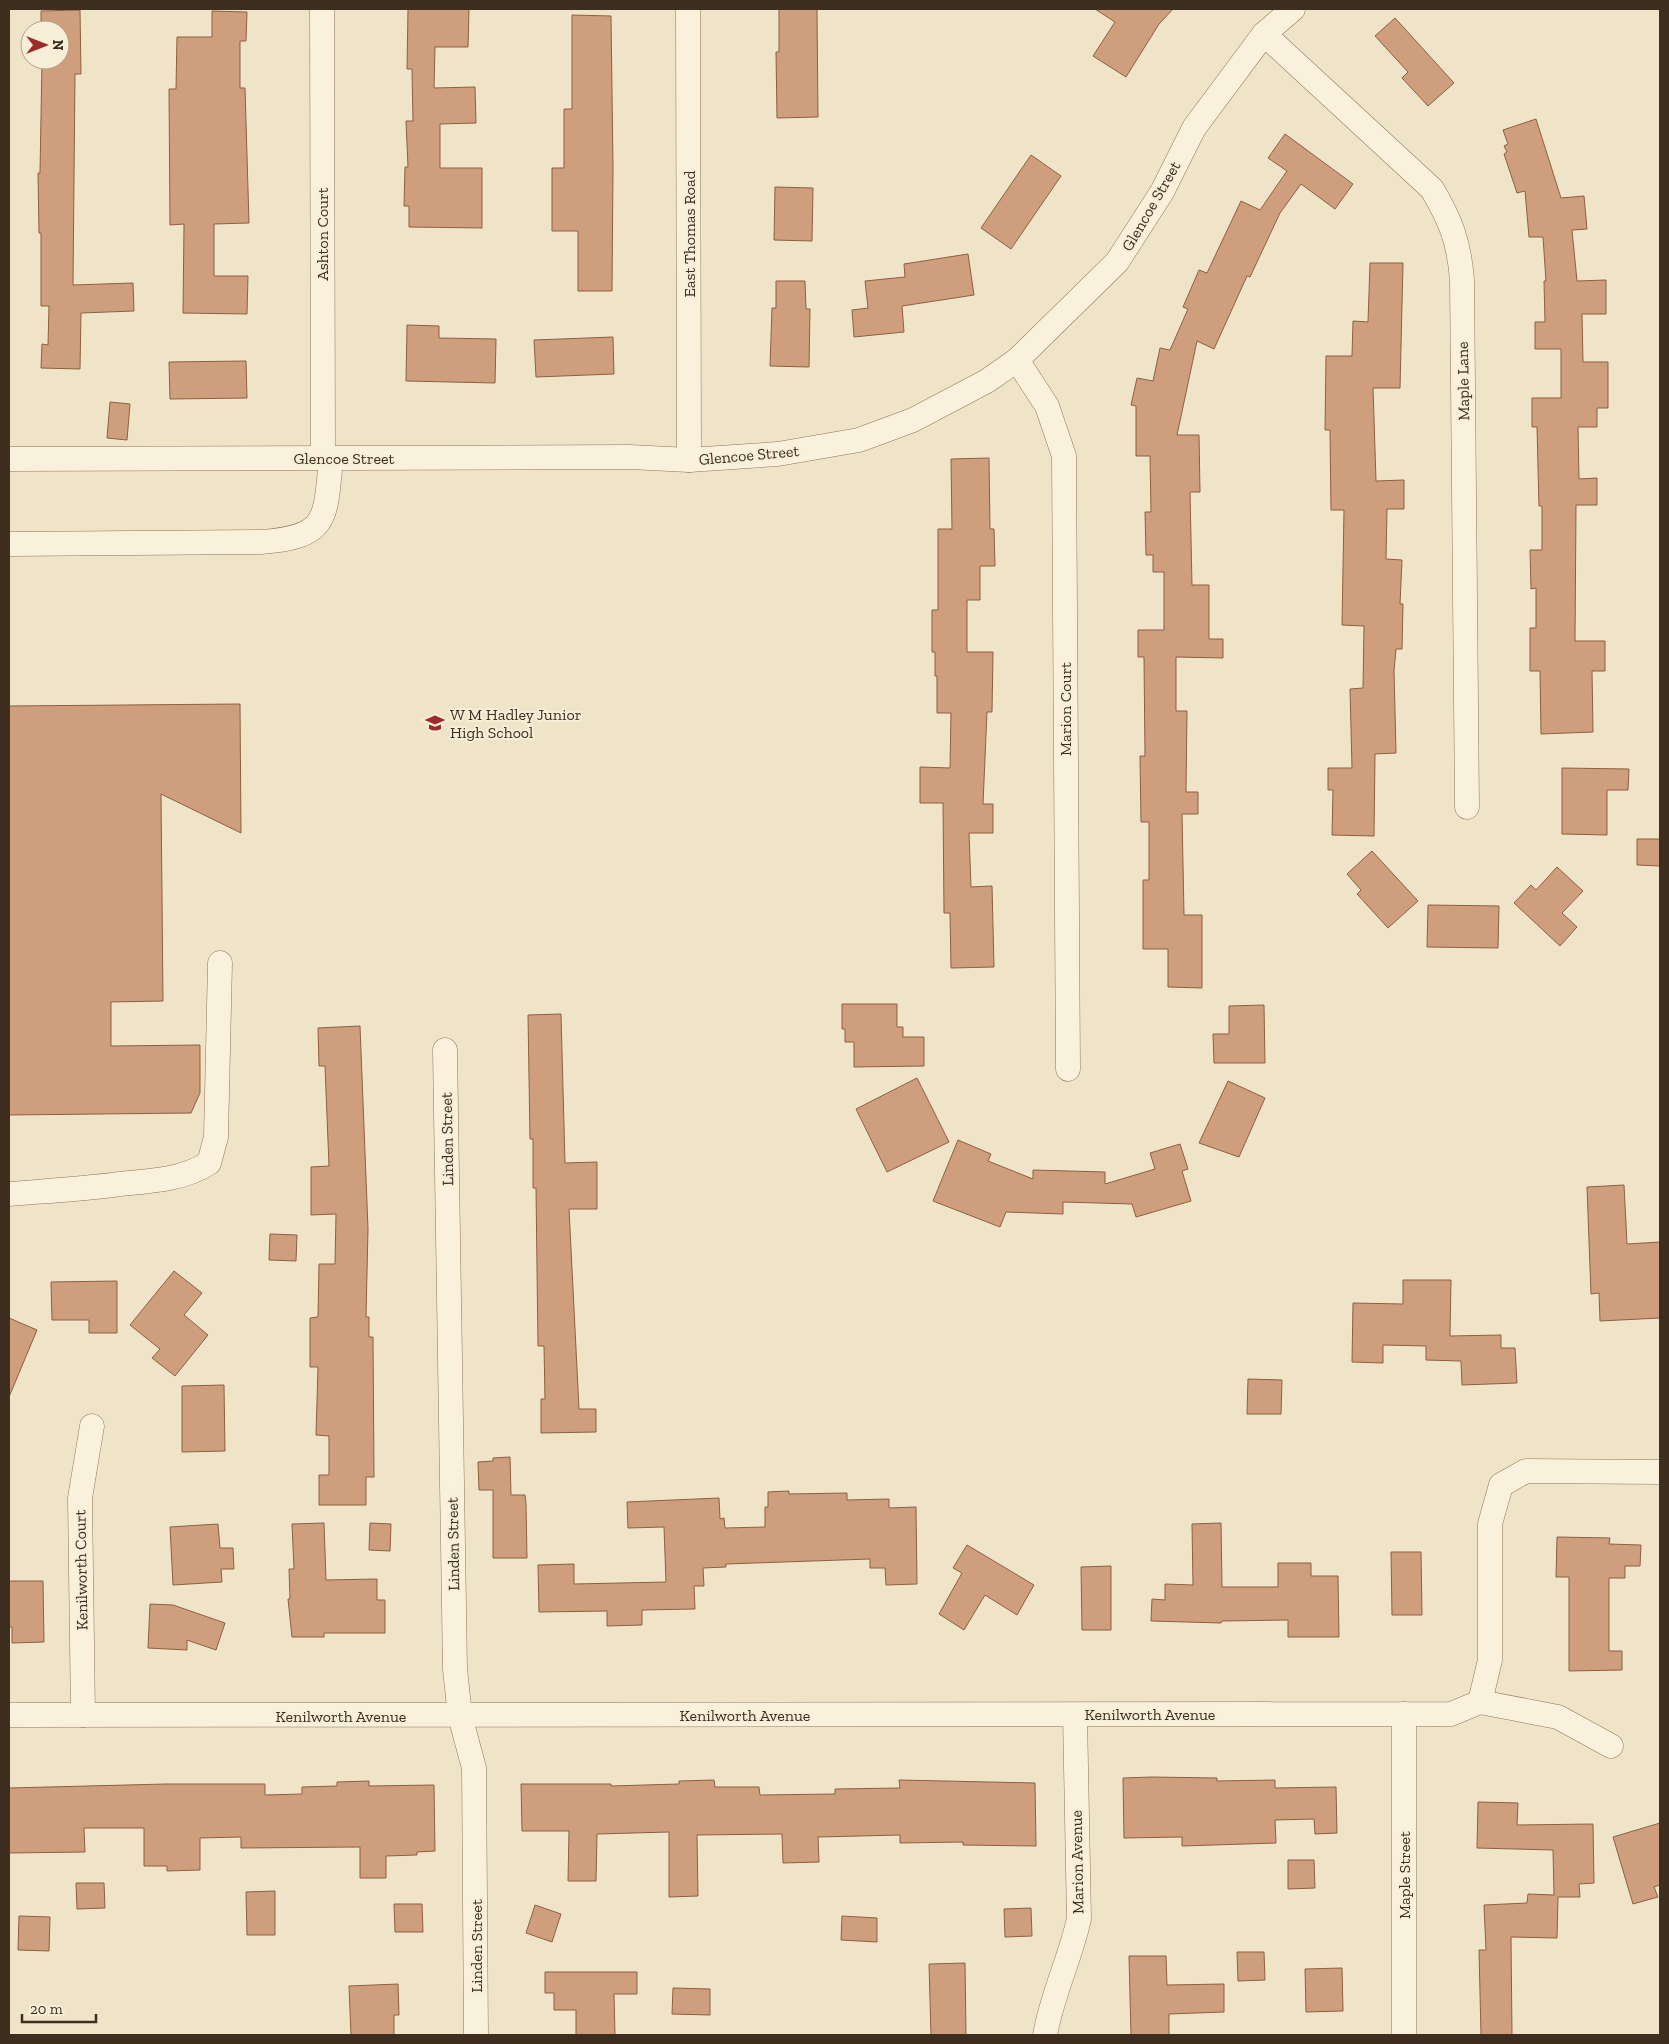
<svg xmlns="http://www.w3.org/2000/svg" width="1669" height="2044" font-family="'Zilla Slab',serif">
<rect width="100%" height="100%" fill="#f0e4c8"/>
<g fill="#cf9f7d" stroke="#8d5f41">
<path d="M 408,9 L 469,9 L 468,47 L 435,47 L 434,88 L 475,87 L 476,123 L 440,124 L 440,168 L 482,168 L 482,228 L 409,227 L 409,206 L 404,206 L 405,167 L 408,167 L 406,121 L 413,121 L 412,69 L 407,69 Z"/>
<path d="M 779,9 L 817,9 L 818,117 L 777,118 L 776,52 L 779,52 Z"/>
<path d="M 1095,9 L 1173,9 L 1159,24 L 1126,77 L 1093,56 L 1115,22 Z"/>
<path d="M 80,10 L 81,74 L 75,74 L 73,285 L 133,283 L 134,311 L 81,313 L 80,369 L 41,368 L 42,344 L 48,345 L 49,306 L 41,306 L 41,233 L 39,233 L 38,173 L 40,173 L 42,60 L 60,60 L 60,30 L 41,30 L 41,11 Z"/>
<path d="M 212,11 L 247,12 L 246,41 L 240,41 L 240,88 L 245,88 L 249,223 L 214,224 L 214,276 L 248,276 L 247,314 L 183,313 L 184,224 L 170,225 L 169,89 L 176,89 L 177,37 L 212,37 Z"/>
<path d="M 572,15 L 611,16 L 613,168 L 612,291 L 578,291 L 578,231 L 552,231 L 552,168 L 564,168 L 564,109 L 572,109 Z"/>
<path d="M 1395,18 L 1454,83 L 1428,106 L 1402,78 L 1408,72 L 1375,36 Z"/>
<path d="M 1536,119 L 1561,198 L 1584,196 L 1587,229 L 1572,230 L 1577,281 L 1606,280 L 1606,314 L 1582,314 L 1583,362 L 1608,362 L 1608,408 L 1597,408 L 1597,427 L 1578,427 L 1579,479 L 1597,478 L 1597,505 L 1576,505 L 1575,641 L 1605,641 L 1605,671 L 1592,671 L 1593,732 L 1541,734 L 1540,671 L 1530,671 L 1530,628 L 1536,628 L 1536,588 L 1531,589 L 1530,550 L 1542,550 L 1542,506 L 1539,506 L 1537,427 L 1532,427 L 1532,398 L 1561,398 L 1561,349 L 1535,349 L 1535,322 L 1545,322 L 1544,281 L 1546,281 L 1543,237 L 1529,237 L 1525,191 L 1517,193 L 1504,154 L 1507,152 L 1504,146 L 1508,144 L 1503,130 Z"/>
<path d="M 1285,134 L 1353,184 L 1335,209 L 1301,184 L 1280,213 L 1250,277 L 1247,276 L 1214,349 L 1197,341 L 1177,435 L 1199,435 L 1200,492 L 1190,492 L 1192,585 L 1209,585 L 1209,639 L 1223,639 L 1223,658 L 1176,657 L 1176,711 L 1187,711 L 1186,792 L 1198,792 L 1198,814 L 1182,814 L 1184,915 L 1202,915 L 1202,988 L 1168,987 L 1168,949 L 1143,949 L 1143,880 L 1149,880 L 1149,822 L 1141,822 L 1140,756 L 1145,756 L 1144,657 L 1138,657 L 1138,630 L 1164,630 L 1164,572 L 1153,572 L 1153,555 L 1146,555 L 1145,512 L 1151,512 L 1150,456 L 1136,456 L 1136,406 L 1131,405 L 1137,378 L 1153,381 L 1160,348 L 1170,350 L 1188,309 L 1183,307 L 1199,270 L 1207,273 L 1241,201 L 1260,210 L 1287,171 L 1268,158 Z"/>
<path d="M 1031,155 L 1061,176 L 1011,249 L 981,228 Z"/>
<path d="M 775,187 L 813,188 L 812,241 L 774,240 Z"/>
<path d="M 968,254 L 974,295 L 902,306 L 904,332 L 854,337 L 852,310 L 868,308 L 865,281 L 905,277 L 904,264 Z"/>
<path d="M 1370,263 L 1403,263 L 1400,388 L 1373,388 L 1376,481 L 1404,480 L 1404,509 L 1387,509 L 1386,559 L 1402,560 L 1400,604 L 1403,604 L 1402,649 L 1396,649 L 1394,671 L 1396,753 L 1375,754 L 1374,836 L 1332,835 L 1333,790 L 1328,790 L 1328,768 L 1352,768 L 1350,689 L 1363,688 L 1364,626 L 1342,625 L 1344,510 L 1331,510 L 1330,430 L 1325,430 L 1326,356 L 1352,356 L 1353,321 L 1368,322 Z"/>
<path d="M 776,281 L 805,281 L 806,309 L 810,309 L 809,367 L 770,366 L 772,308 L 776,308 Z"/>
<path d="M 407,325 L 439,326 L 439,338 L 496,339 L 495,383 L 406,381 Z"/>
<path d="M 613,337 L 614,374 L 536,377 L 534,340 Z"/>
<path d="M 246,361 L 247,398 L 170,399 L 169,362 Z"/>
<path d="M 110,402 L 130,404 L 127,440 L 107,438 Z"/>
<path d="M 989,458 L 990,529 L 994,529 L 995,566 L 980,566 L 980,600 L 967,600 L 967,652 L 993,652 L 992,712 L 987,712 L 983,804 L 993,804 L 993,833 L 969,833 L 971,887 L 992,886 L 994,967 L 951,968 L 950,913 L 944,913 L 943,803 L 920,803 L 920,767 L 950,768 L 951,713 L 937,713 L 937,676 L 935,676 L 935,652 L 932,652 L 932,610 L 938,610 L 938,529 L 952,529 L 951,459 Z"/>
<path d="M 240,704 L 241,833 L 161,794 L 163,1001 L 111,1002 L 111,1046 L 200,1045 L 200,1093 L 191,1113 L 9,1115 L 9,706 Z"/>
<path d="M 1562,768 L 1629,769 L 1628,790 L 1607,790 L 1607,835 L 1562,834 Z"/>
<path d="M 1637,839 L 1660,839 L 1660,866 L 1637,865 Z"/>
<path d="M 1372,851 L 1418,901 L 1388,928 L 1357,894 L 1361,890 L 1347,874 Z"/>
<path d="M 1557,867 L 1583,891 L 1562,913 L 1577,927 L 1560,946 L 1514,903 L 1531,885 L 1536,890 Z"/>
<path d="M 1428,905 L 1499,906 L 1498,948 L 1427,947 Z"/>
<path d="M 842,1004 L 897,1004 L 897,1027 L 903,1027 L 903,1037 L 924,1037 L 924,1066 L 854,1067 L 854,1042 L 845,1042 L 845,1029 L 842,1029 Z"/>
<path d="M 1264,1005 L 1265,1063 L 1214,1063 L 1213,1034 L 1229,1034 L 1229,1006 Z"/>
<path d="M 561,1014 L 565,1163 L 597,1162 L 597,1209 L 569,1209 L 579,1409 L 596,1409 L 596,1432 L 541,1433 L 541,1399 L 545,1399 L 544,1346 L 538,1346 L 536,1188 L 533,1188 L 533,1139 L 530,1139 L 528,1015 Z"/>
<path d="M 360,1026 L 368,1229 L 366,1317 L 369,1317 L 369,1337 L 373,1337 L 374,1477 L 366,1477 L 366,1505 L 319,1505 L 319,1475 L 329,1475 L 329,1436 L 316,1435 L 318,1367 L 310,1367 L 310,1318 L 318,1317 L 319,1264 L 335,1264 L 336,1214 L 311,1215 L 311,1167 L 329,1166 L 325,1066 L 319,1066 L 318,1028 Z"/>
<path d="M 917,1078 L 949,1142 L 887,1172 L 856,1109 Z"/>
<path d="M 1228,1081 L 1265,1098 L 1239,1157 L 1199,1143 Z"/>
<path d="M 958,1140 L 991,1154 L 988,1161 L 1033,1179 L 1033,1170 L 1105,1172 L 1105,1184 L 1155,1169 L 1150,1153 L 1180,1144 L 1188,1169 L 1182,1171 L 1191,1201 L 1136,1217 L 1132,1204 L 1063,1202 L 1063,1214 L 1006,1212 L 1000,1227 L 933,1201 Z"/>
<path d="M 1624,1185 L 1627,1244 L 1660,1242 L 1660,1318 L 1600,1321 L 1599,1293 L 1591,1294 L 1587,1187 Z"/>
<path d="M 270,1234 L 297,1235 L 296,1261 L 269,1260 Z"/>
<path d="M 174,1271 L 202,1293 L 184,1315 L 208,1335 L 175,1376 L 152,1358 L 160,1349 L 130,1325 Z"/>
<path d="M 1403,1280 L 1451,1280 L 1450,1336 L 1501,1335 L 1501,1348 L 1515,1348 L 1517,1383 L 1462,1385 L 1461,1361 L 1426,1360 L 1426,1346 L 1383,1345 L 1383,1363 L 1352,1362 L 1353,1303 L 1403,1304 Z"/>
<path d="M 117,1281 L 117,1333 L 89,1333 L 89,1320 L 52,1320 L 51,1282 Z"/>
<path d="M 9,1318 L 37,1330 L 9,1397 Z"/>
<path d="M 1248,1379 L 1282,1380 L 1281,1414 L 1247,1414 Z"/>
<path d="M 224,1385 L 225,1451 L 182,1452 L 182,1386 Z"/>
<path d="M 510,1457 L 511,1495 L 525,1495 L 526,1503 L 527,1558 L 493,1558 L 493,1490 L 479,1490 L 478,1462 L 493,1461 L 493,1458 Z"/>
<path d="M 789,1491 L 789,1494 L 847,1493 L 847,1500 L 889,1499 L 889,1508 L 916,1507 L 917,1584 L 886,1585 L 885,1568 L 870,1568 L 870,1559 L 726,1564 L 726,1567 L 703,1568 L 704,1586 L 694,1586 L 695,1609 L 642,1610 L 642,1625 L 607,1626 L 607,1611 L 539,1612 L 538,1565 L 574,1564 L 574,1584 L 666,1582 L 664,1527 L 628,1528 L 627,1502 L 719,1498 L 720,1519 L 724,1518 L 725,1528 L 765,1527 L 765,1507 L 768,1507 L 768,1492 Z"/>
<path d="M 324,1523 L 326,1580 L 377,1579 L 377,1600 L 385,1600 L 385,1633 L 324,1633 L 324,1637 L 292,1637 L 288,1599 L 290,1599 L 289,1569 L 294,1569 L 292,1524 Z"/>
<path d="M 370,1523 L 391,1524 L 390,1551 L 369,1550 Z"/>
<path d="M 1221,1523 L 1222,1587 L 1278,1587 L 1278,1563 L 1311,1563 L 1311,1576 L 1338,1576 L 1339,1637 L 1288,1637 L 1288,1620 L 1222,1621 L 1221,1623 L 1151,1621 L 1152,1599 L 1165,1600 L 1165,1584 L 1193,1585 L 1192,1524 Z"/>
<path d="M 218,1524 L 220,1548 L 233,1548 L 234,1569 L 221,1569 L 222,1582 L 173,1585 L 170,1527 Z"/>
<path d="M 1557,1537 L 1610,1538 L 1609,1544 L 1641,1545 L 1640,1566 L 1625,1566 L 1625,1578 L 1609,1578 L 1609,1651 L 1622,1651 L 1622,1670 L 1569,1671 L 1569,1577 L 1556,1577 Z"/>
<path d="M 967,1545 L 1034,1585 L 1017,1615 L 985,1595 L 964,1630 L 939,1614 L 962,1573 L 953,1568 Z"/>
<path d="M 1391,1552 L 1421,1552 L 1422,1615 L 1392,1615 Z"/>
<path d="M 1111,1566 L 1111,1630 L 1082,1630 L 1081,1567 Z"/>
<path d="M 9,1581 L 43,1581 L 44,1642 L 12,1643 L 12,1627 L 9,1627 Z"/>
<path d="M 150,1604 L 173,1605 L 225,1623 L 216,1650 L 187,1640 L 187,1650 L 148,1648 Z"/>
<path d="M 1152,1777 L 1217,1778 L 1217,1781 L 1275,1780 L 1275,1788 L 1336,1787 L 1337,1833 L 1315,1834 L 1314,1819 L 1275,1820 L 1276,1843 L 1182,1846 L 1182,1837 L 1124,1838 L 1123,1778 Z"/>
<path d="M 714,1780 L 715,1787 L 759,1787 L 760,1795 L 835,1794 L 835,1789 L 900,1788 L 899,1780 L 1035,1783 L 1036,1846 L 963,1845 L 963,1842 L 900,1843 L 900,1835 L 818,1837 L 819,1862 L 783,1863 L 782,1834 L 697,1835 L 698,1896 L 669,1897 L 669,1832 L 597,1834 L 596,1881 L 568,1881 L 569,1831 L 522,1831 L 521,1784 L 611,1784 L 611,1786 L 679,1784 L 679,1781 Z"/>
<path d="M 369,1781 L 369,1786 L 434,1785 L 435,1851 L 417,1852 L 417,1855 L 386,1856 L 386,1878 L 360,1878 L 360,1847 L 241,1848 L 241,1837 L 200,1838 L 200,1870 L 167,1871 L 167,1866 L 144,1866 L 144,1828 L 84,1828 L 85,1852 L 9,1853 L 9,1788 L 166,1784 L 265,1784 L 265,1795 L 302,1794 L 302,1787 L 337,1786 L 337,1782 Z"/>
<path d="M 1478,1802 L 1518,1803 L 1517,1825 L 1593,1824 L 1594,1883 L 1579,1884 L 1580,1897 L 1558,1897 L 1557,1938 L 1511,1937 L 1512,2035 L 1481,2035 L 1479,1950 L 1486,1950 L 1484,1905 L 1527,1903 L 1528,1894 L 1554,1895 L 1553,1850 L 1477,1848 Z"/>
<path d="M 1660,1823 L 1660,1885 L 1654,1887 L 1658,1897 L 1633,1904 L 1613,1837 Z"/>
<path d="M 1288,1860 L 1314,1860 L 1315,1888 L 1288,1889 Z"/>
<path d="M 76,1883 L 104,1883 L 105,1908 L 77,1909 Z"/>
<path d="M 275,1891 L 275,1935 L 247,1935 L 246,1892 Z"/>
<path d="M 394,1904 L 422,1904 L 423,1932 L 395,1932 Z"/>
<path d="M 535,1905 L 561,1914 L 552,1942 L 526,1933 Z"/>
<path d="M 1031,1908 L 1032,1936 L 1005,1937 L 1004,1909 Z"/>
<path d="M 19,1916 L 50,1917 L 49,1951 L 18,1950 Z"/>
<path d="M 842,1916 L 877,1918 L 877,1942 L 841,1940 Z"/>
<path d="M 1237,1952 L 1264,1952 L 1265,1980 L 1238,1981 Z"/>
<path d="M 1129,1956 L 1166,1956 L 1167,1985 L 1224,1984 L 1224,2012 L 1169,2014 L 1169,2035 L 1131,2035 Z"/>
<path d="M 965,1963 L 966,2035 L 931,2035 L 929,1964 Z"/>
<path d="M 1342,1968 L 1343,2011 L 1306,2012 L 1305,1969 Z"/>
<path d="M 545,1972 L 637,1972 L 637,1994 L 614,1994 L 615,2035 L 576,2035 L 576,2010 L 554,2010 L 554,1993 L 545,1993 Z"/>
<path d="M 398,1984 L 399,2015 L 394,2015 L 394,2035 L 351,2035 L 349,1986 Z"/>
<path d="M 673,1988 L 710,1989 L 710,2015 L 672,2014 Z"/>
</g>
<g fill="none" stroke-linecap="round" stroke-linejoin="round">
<g stroke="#8d765c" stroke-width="25">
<g id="minor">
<path d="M 322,9 L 323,459"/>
<path d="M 688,9 L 689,460"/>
<path d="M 1264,34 L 1432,189 C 1451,221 1459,242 1462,280 L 1467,807"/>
<path d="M 1017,360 L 1047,406 L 1064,456 L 1068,1069"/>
<path d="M 9,459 L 630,457 L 689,460 L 778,454 L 859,440 L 913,420 L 987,381 L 1017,360 L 1117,262 L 1162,192 L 1194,128 L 1264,34 L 1293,9"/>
<path d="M 9,544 L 261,542 C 329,537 325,519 331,459"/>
<path d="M 445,1050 L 455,1669 L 460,1716 L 474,1768 L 476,2035"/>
<path d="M 9,1194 C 46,1191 83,1189 120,1184 C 151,1181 182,1180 209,1163 L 216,1137 L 220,963"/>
<path d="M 1480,1702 L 1490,1660 L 1490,1524 L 1501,1485 L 1526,1471 L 1660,1472"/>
<path d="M 1480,1702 L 1558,1717 L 1611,1746"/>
<path d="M 1404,1714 L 1404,2035"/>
<path d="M 9,1715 L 1451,1714 L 1480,1702"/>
<path d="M 83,1715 L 80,1498 L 92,1426"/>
<path d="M 1045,2035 C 1052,1995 1070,1959 1079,1919 L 1075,1715"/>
</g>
</g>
<use href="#minor" stroke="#faf1dc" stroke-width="24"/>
</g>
<defs>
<g id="school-bare" transform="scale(1.5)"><path d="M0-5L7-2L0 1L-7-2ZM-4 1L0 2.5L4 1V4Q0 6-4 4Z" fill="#9e2a2b" stroke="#f7eed8" stroke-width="2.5" paint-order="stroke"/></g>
</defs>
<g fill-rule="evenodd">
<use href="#school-bare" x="435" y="723"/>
</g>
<g text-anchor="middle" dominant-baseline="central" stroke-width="4" stroke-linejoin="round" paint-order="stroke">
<g font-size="16" fill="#3d2e20" stroke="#f7eed8">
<text transform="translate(1151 206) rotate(-60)">Glencoe Street</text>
<text transform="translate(322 234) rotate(-90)">Ashton Court</text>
<text transform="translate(689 234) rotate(-90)">East Thomas Road</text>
<text transform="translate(1463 381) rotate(-91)">Maple Lane</text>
<text transform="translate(749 455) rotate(-5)">Glencoe Street</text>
<text x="344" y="458">Glencoe Street</text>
<text transform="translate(1065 709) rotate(-90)">Marion Court</text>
<text transform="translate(447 1139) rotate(-91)">Linden Street</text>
<text transform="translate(453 1544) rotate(-91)">Linden Street</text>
<text transform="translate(81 1570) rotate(-91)">Kenilworth Court</text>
<text x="1150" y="1714">Kenilworth Avenue</text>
<text x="745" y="1715">Kenilworth Avenue</text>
<text x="341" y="1716">Kenilworth Avenue</text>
<text transform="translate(1077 1862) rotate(-91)">Marion Avenue</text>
<text transform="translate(1404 1875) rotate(-90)">Maple Street</text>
<text transform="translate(476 1946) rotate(-90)">Linden Street</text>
</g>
<g font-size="16" fill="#3d2e20" stroke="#f7eed8" text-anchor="start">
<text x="450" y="714">W M Hadley Junior<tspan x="450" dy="18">High School</tspan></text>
</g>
</g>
<rect width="1669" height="2044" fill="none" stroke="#3d2e20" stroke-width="20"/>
<g transform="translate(45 45) rotate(90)"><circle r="24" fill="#f7eed8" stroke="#ada18e"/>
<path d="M0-4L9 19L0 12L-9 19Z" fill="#9e2a2b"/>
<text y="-8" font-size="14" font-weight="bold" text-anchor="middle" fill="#3d2e20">N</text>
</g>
<path d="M22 2014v8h74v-8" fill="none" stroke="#3d2e20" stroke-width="2.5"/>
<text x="30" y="2014" font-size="15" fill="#3d2e20" stroke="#f7eed8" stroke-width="4" paint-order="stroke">20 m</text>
</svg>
